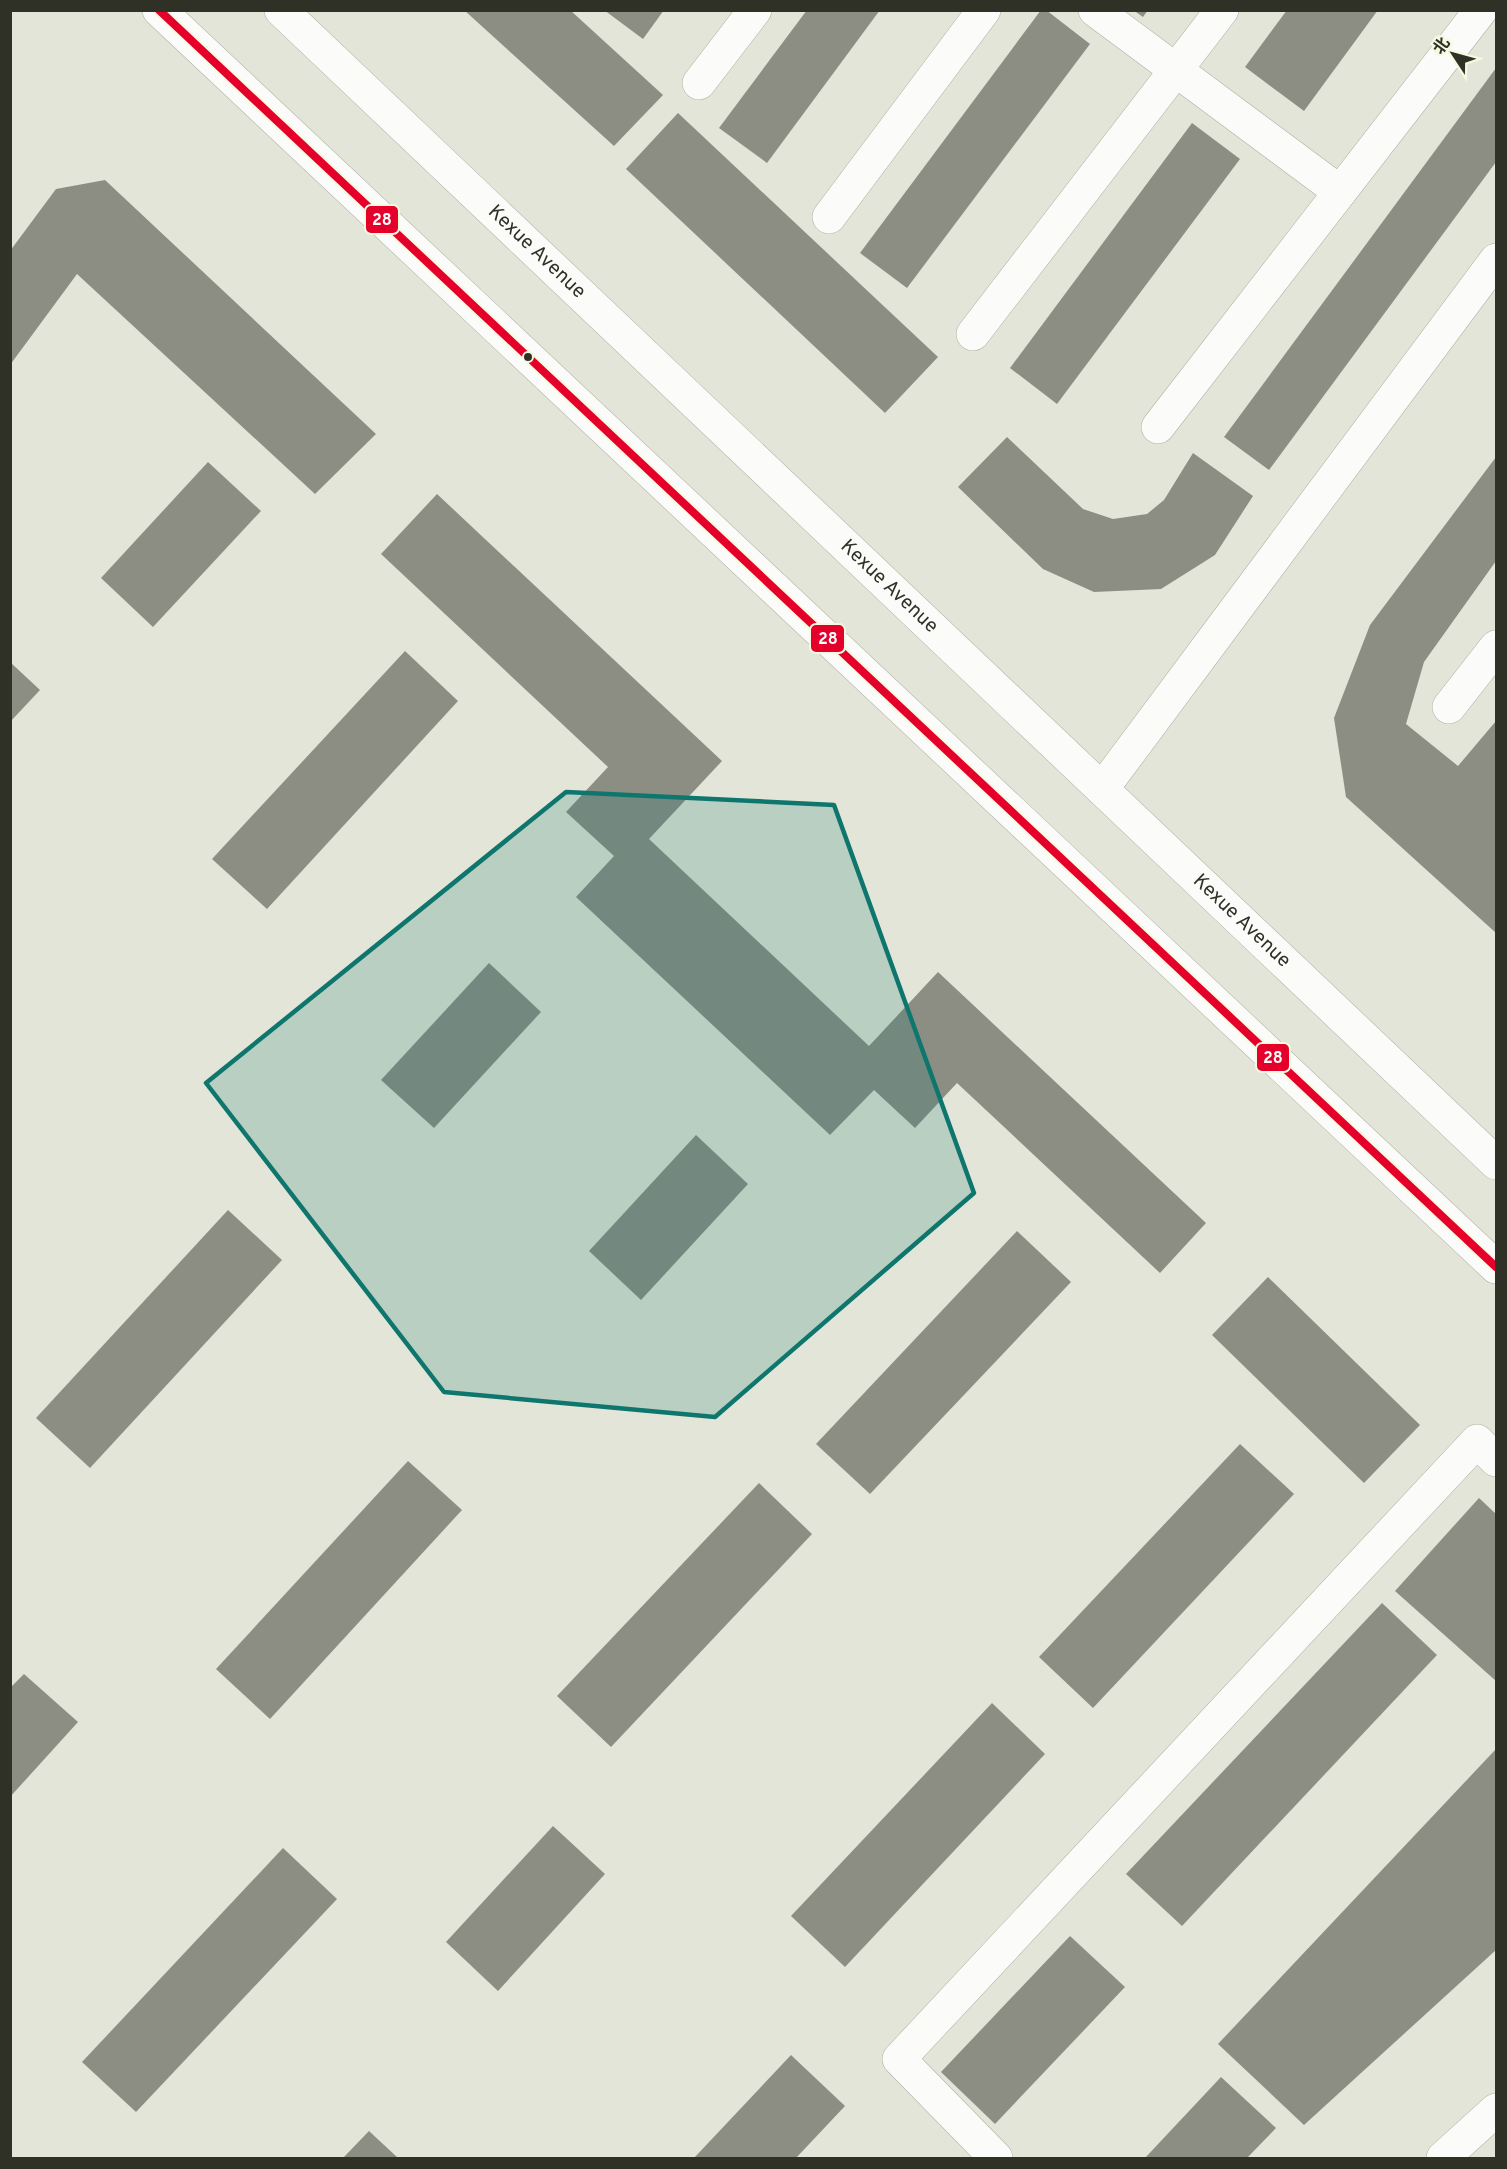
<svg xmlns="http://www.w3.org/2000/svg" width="1507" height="2169" font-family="Overpass,'Noto Sans SC',sans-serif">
<rect width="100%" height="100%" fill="#e3e5d8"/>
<g fill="#8c8e84">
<path d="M 464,10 L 570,10 L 663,95 L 614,146 Z"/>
<path d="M 604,10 L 664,10 L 643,39 Z"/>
<path d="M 807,10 L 880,10 L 767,163 L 719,128 Z"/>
<path d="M 1041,10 L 1046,10 L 1090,44 L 907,288 L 860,253 Z"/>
<path d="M 1133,10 L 1148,10 L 1143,17 Z"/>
<path d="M 1287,10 L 1378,10 L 1304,111 L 1245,67 Z"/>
<path d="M 1496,68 L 1496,162 L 1269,470 L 1224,437 Z"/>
<path d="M 678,113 L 938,357 L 885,413 L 626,169 Z"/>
<path d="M 1192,123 L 1240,159 L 1057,404 L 1010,368 Z"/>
<path d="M 105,180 L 376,434 L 315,494 L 77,274 L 10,365 L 10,251 L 56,189 Z"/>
<path d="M 1007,437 L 1083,509 L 1113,519 L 1147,514 L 1164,500 L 1193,453 L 1253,496 L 1215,555 L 1161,589 L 1094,592 L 1043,569 L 958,487 Z"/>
<path d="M 1496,457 L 1496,561 L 1424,662 L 1406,724 L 1458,766 L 1496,721 L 1496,933 L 1346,797 L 1334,718 L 1370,625 Z"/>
<path d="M 208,462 L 261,511 L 153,627 L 101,578 Z"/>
<path d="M 437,494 L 722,761 L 649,839 L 869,1046 L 938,972 L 1206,1223 L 1160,1273 L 957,1083 L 915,1128 L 874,1090 L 830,1135 L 576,897 L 614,856 L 566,812 L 608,767 L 381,554 Z"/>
<path d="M 405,651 L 458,701 L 267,909 L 212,859 Z"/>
<path d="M 10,662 L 40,690 L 10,722 Z"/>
<path d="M 489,963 L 541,1012 L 434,1128 L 381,1080 Z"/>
<path d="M 696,1135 L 748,1184 L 641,1300 L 589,1251 Z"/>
<path d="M 228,1210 L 282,1260 L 90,1468 L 36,1418 Z"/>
<path d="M 1017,1231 L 1071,1282 L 870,1494 L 816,1444 Z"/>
<path d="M 1268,1277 L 1420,1425 L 1364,1483 L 1212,1335 Z"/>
<path d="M 1240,1444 L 1294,1494 L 1093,1708 L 1039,1657 Z"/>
<path d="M 408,1461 L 462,1510 L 270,1719 L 216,1669 Z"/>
<path d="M 759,1483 L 812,1534 L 611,1747 L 557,1696 Z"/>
<path d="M 1479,1498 L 1496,1514 L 1496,1681 L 1395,1591 Z"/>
<path d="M 1382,1603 L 1437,1655 L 1182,1926 L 1126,1874 Z"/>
<path d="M 24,1674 L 78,1722 L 10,1797 L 10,1688 Z"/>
<path d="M 992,1703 L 1045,1754 L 845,1967 L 791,1916 Z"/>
<path d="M 1496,1749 L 1496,1950 L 1304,2125 L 1218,2044 Z"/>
<path d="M 553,1826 L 605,1874 L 498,1991 L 446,1942 Z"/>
<path d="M 283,1848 L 337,1899 L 136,2112 L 82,2062 Z"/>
<path d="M 1070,1936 L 1125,1987 L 995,2124 L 941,2072 Z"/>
<path d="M 791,2055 L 845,2106 L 796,2158 L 694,2158 Z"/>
<path d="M 1221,2077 L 1276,2128 L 1247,2158 L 1145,2158 Z"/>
<path d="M 369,2131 L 398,2158 L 343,2158 Z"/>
</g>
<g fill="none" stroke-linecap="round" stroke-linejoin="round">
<g stroke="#aeb0a5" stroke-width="34">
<g id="minor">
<path d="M 1095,10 L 1340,192"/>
<path d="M 699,83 L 755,10"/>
<path d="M 829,217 L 984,10"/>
<path d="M 973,334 L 1222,10"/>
<path d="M 1158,427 L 1481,10"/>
<path d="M 1449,707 L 1496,647"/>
<path d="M 1102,789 L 1496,260"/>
<path d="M 996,2158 L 899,2059 L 1477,1441 L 1496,1460"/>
<path d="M 1443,2158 L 1496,2110"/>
</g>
</g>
<g stroke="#aeb0a5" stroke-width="34">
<g id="major">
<path d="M 159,10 L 1496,1267"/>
<path id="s1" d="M 281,10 L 1496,1163"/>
</g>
</g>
<use href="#minor" stroke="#fbfbf9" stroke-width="33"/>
<use href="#major" stroke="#fbfbf9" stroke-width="33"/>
<g stroke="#f4f9df" stroke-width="12">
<path id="bus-1" d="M 159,10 L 1496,1267"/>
</g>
<use href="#bus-1" stroke="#e4002b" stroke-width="8"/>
</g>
<path fill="#0f766e" fill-opacity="0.2" stroke="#0f766e" stroke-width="4.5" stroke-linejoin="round" d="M 566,792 L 834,805 L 974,1193 L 715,1417 L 444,1392 L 206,1083 Z"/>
<circle fill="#2f3127" stroke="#f4f9df" stroke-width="2" cx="528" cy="357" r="5"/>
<g text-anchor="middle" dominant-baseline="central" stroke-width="6" stroke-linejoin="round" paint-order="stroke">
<g font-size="20" fill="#2f3127" stroke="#f4f9df">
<text stroke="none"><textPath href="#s1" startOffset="352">Kexue Avenue</textPath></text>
<text stroke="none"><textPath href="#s1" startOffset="838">Kexue Avenue</textPath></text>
<text stroke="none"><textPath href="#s1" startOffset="1324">Kexue Avenue</textPath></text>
</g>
</g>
<g stroke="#f4f9df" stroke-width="2">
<rect x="365" y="205" width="34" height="29" rx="6" fill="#e4002b"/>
<rect x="810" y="624" width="35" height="29" rx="6" fill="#e4002b"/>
<rect x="1256" y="1043" width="34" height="29" rx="6" fill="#e4002b"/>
</g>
<g font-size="16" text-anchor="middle" font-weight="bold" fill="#fff">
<text x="382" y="225">28</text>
<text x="828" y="644">28</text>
<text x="1273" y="1063">28</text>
</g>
<rect width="1507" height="2169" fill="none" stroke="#2f3127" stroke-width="24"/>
<g transform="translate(1453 54) rotate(306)" stroke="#f4f9df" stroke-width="4.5" paint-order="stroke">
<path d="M0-4.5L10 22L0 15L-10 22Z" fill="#2f3127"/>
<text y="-9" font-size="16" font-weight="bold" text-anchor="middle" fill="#2f3127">北</text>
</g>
</svg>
